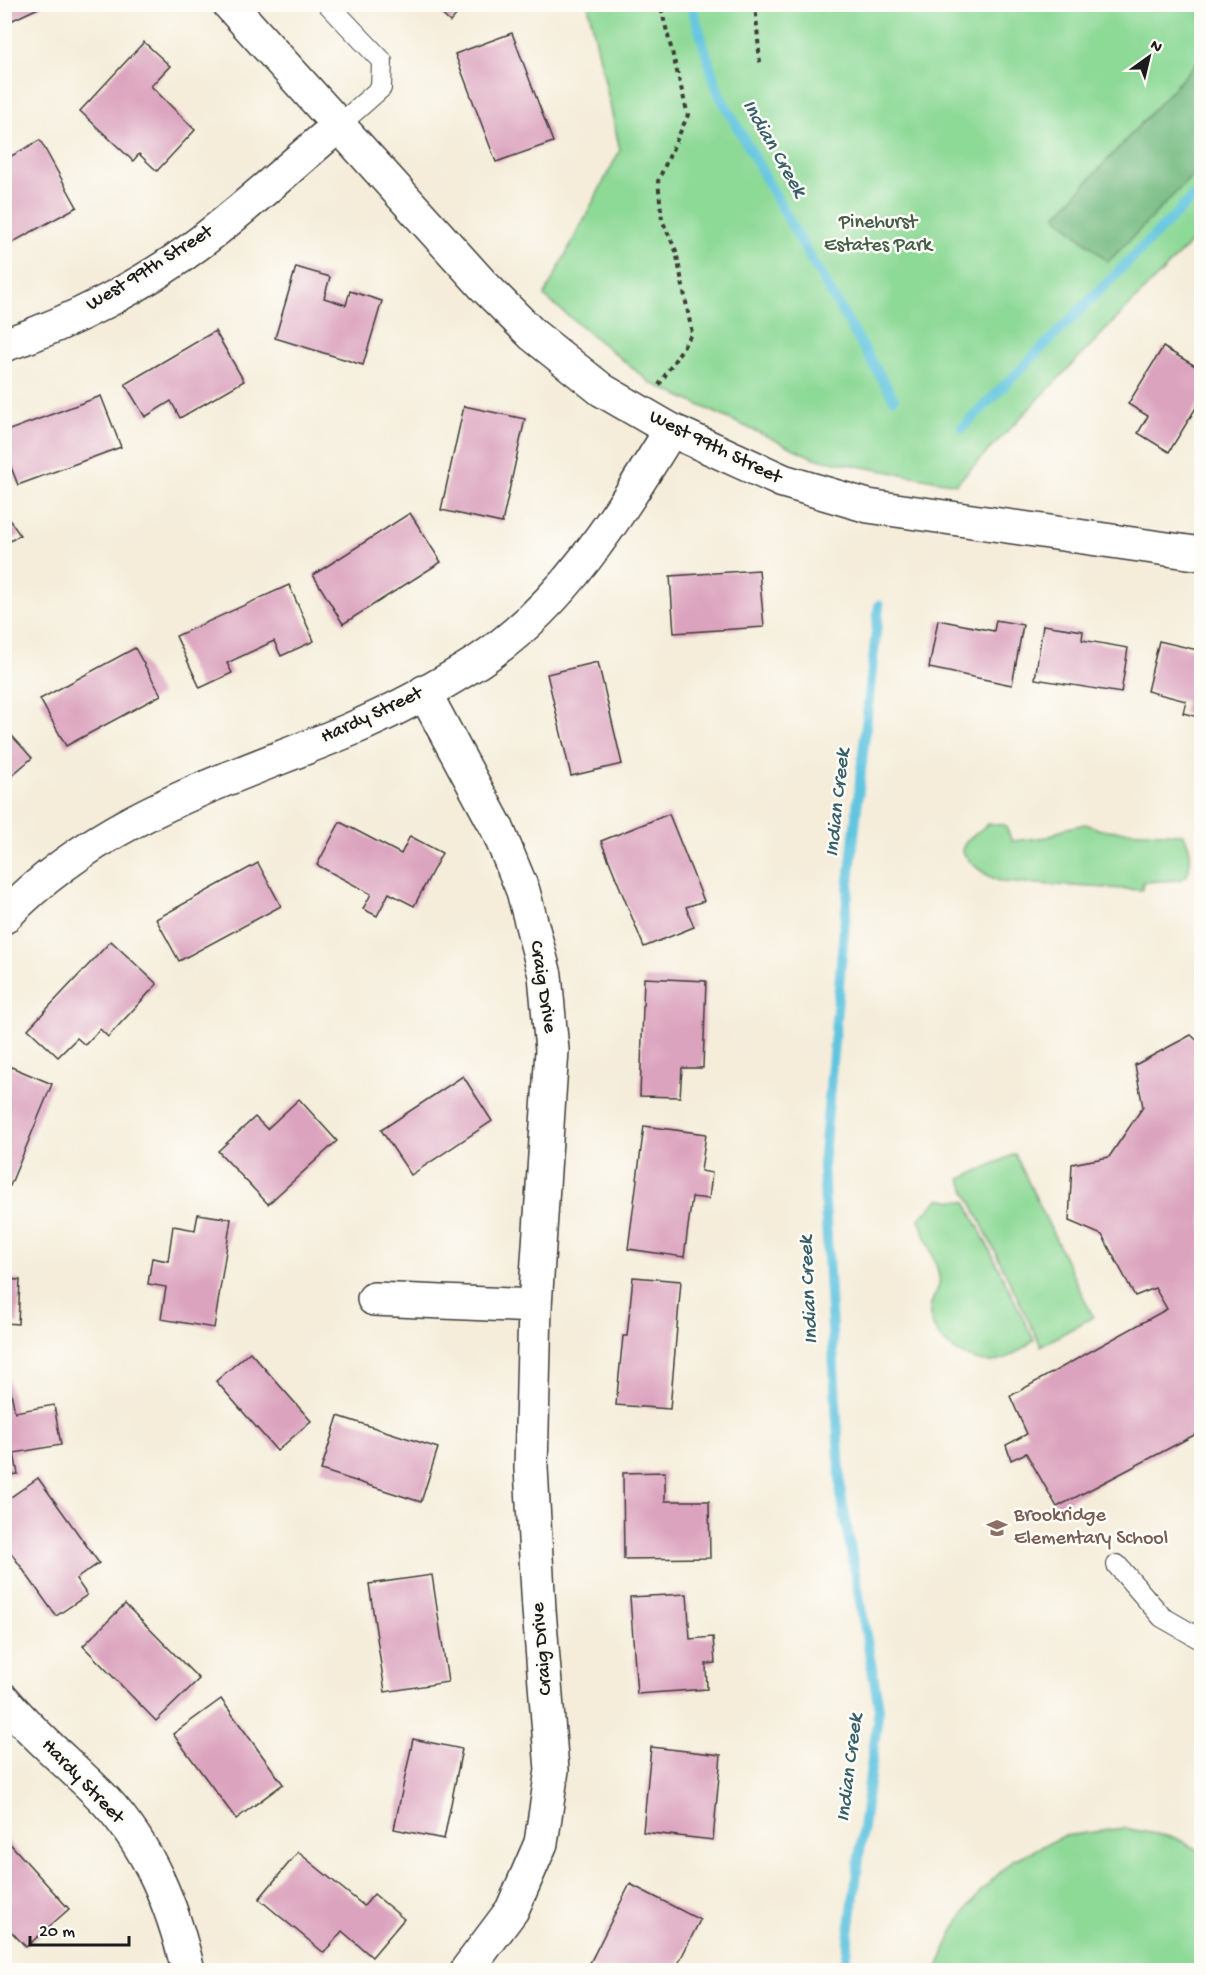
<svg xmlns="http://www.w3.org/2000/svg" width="1206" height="1975" font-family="'Gochi Hand',sans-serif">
<rect width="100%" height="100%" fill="#fdfcf7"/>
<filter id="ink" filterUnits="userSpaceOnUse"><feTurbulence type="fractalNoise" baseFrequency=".0167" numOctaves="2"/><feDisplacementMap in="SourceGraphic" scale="12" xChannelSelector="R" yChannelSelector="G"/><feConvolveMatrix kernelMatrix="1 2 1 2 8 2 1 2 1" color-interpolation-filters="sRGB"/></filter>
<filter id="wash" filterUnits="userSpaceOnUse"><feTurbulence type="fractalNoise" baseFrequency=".008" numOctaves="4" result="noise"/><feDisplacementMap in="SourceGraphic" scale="24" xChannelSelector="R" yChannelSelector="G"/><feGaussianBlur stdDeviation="1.35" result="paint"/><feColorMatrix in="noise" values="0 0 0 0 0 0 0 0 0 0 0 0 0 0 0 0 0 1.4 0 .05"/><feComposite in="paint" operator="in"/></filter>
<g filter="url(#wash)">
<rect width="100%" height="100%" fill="#f5edda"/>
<g fill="#8dd996" stroke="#547a59" stroke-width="1.5">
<path d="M 588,5 L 1201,5 L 1201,232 L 956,484 L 814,458 L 651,383 L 544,296 L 620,150 Z"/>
<path d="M 988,824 L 1005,825 L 1012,841 L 1048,837 L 1063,829 L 1085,824 L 1101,830 L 1183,834 C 1192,849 1192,858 1187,876 L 1179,880 L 1143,882 L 1142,890 L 1002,882 C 988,877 968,864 962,850 L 966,841 Z"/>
<path d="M 1015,1154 L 1093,1317 L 1041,1346 L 960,1179 Z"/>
<path d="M 939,1199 L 966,1202 L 1034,1340 C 1024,1347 1010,1359 998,1361 C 971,1367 929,1341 930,1311 C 930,1298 942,1289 939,1276 C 935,1257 925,1237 919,1219 Z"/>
<path d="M 1124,1828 L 1176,1838 L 1201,1852 L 1201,1970 L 937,1970 L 955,1927 L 980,1892 L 1013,1860 L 1064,1836 Z"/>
</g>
<path fill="#72b97f" stroke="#476a4e" stroke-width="1.5" d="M 1201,58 L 1201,167 L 1108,262 L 1056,216 Z"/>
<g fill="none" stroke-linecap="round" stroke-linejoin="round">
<g stroke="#62c5e0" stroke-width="10">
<path d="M 691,4 L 718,92 L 809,256 L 894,399"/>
<path d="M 962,428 L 1202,188"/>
<path d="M 844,1970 L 879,1708 L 841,1495 L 823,1166 L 845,919 L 879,605"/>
</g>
</g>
<g id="blocks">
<g fill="#dba3bd">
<path d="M 4,4 L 47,4 L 4,24 Z"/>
<path d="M 431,4 L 466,4 L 450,22 Z"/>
<path d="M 512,33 L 553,142 L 496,162 L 455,54 Z"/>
<path d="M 144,42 L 170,66 L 151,86 L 195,130 L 157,171 L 139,154 L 133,161 L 80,111 Z"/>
<path d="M 40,140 L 77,207 L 4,247 L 4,177 L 9,174 L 4,160 Z"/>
<path d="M 296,267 L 330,277 L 324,298 L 346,305 L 350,291 L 382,301 L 363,365 L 275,338 Z"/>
<path d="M 215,331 L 244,381 L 180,418 L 171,401 L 145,417 L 125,384 Z"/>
<path d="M 1163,347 L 1202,370 L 1202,398 L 1169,452 L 1138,433 L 1148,416 L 1128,404 Z"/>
<path d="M 101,396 L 121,447 L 18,485 L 4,449 L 4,432 Z"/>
<path d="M 464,406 L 525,419 L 502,523 L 441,510 Z"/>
<path d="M 4,512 L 20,535 L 4,545 Z"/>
<path d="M 410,513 L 441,562 L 343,624 L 313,575 Z"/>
<path d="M 759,570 L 764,627 L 674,633 L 670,576 Z"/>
<path d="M 289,585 L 314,641 L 281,656 L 274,641 L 227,663 L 232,673 L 200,688 L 176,636 Z"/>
<path d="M 938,620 L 994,631 L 996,620 L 1023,625 L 1012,685 L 929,668 Z"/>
<path d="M 1043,625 L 1083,631 L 1082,640 L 1128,648 L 1121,693 L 1035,679 Z"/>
<path d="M 1159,641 L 1202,651 L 1202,718 L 1183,713 L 1186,701 L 1147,691 Z"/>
<path d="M 135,648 L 161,695 L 66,746 L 40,699 Z"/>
<path d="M 598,662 L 622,764 L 571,776 L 547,674 Z"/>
<path d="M 4,727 L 32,758 L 4,782 Z"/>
<path d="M 669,814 L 704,901 L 686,907 L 694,927 L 644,947 L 601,841 Z"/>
<path d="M 340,822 L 401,854 L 410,836 L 442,853 L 414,906 L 389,893 L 377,916 L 363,909 L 371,894 L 317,865 Z"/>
<path d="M 258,863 L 281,906 L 179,961 L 156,919 Z"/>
<path d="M 111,941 L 157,984 L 108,1037 L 100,1029 L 85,1045 L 77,1038 L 58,1057 L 28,1029 Z"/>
<path d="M 644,978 L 706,981 L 703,1068 L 682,1068 L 680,1097 L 640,1096 Z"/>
<path d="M 1191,1035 L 1202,1045 L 1202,1431 L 1057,1507 L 1026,1453 L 1011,1460 L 1006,1445 L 1027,1434 L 1010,1396 L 1167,1309 L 1155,1288 L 1135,1296 L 1102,1235 L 1069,1221 L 1072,1164 L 1109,1157 L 1143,1107 L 1135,1065 Z"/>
<path d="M 4,1064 L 52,1084 L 10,1186 L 4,1183 Z"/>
<path d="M 463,1076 L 492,1121 L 411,1175 L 381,1130 Z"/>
<path d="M 299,1099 L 337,1141 L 268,1204 L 218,1151 L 255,1117 L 267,1129 Z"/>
<path d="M 644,1126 L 706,1134 L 701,1171 L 712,1173 L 709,1199 L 692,1197 L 684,1257 L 628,1249 Z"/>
<path d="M 198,1214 L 231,1219 L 214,1328 L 161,1319 L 166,1287 L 148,1284 L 152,1258 L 168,1261 L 173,1226 L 195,1230 Z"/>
<path d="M 633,1277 L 681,1281 L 670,1409 L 616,1405 L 623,1336 L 627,1336 Z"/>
<path d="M 5,1279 L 20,1280 L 18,1324 L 5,1323 Z"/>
<path d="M 250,1352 L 311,1421 L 277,1451 L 216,1381 Z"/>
<path d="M 4,1358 L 15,1412 L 54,1405 L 61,1445 L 14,1453 L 18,1474 L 4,1476 Z"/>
<path d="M 338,1416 L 438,1448 L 421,1502 L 321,1470 Z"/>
<path d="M 665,1472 L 665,1501 L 709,1501 L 710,1558 L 624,1559 L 623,1473 Z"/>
<path d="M 38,1478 L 99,1563 L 76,1579 L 87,1595 L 56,1616 L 4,1543 L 4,1502 Z"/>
<path d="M 432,1575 L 448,1682 L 385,1692 L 369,1584 Z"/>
<path d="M 687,1594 L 690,1639 L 713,1637 L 715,1663 L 706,1664 L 707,1689 L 637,1694 L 630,1597 Z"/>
<path d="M 125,1604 L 199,1679 L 156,1721 L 83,1646 Z"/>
<path d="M 221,1699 L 283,1784 L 236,1819 L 173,1734 Z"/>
<path d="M 413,1739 L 462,1749 L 444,1839 L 394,1829 Z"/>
<path d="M 651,1747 L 721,1755 L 713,1840 L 643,1832 Z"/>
<path d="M 4,1837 L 69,1909 L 26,1947 L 4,1924 Z"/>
<path d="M 298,1852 L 364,1906 L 374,1894 L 404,1919 L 372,1957 L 342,1931 L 324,1953 L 259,1899 Z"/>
<path d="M 630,1884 L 700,1920 L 675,1970 L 600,1970 L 589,1965 Z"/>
</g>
</g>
</g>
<g filter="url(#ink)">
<use href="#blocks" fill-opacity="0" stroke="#3d3b38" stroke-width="1.5"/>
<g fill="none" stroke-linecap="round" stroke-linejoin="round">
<g stroke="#3d3b38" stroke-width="22">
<g id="service">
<path d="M 328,4 L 382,61 L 381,88 L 338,126"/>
<path d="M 1117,1565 L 1162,1617 L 1202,1640"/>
</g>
</g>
<g stroke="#3d3b38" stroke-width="36">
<g id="minor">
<path d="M 4,345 C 71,323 146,284 202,241 C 249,205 293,164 338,126"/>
<path d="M 424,692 L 497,828 L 523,891 L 545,975 L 552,1050 L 535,1306 L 531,1468 L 539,1610 L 552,1770 L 541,1843 L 512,1910 L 467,1970"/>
<path d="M 4,917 C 101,816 222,783 347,731 C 392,712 438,687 479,661 C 564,605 619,514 671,430"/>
<path d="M 374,1299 L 535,1306"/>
<path d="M 4,1700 C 35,1737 72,1766 105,1800 C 150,1848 173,1907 188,1970"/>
</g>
</g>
<g stroke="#3d3b38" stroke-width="36">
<path id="tertiary" d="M 229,4 L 483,285 L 533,335 L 602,390 L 671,430 L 783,481 L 868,506 L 1202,554"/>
</g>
<g stroke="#3d3b38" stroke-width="4" stroke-dasharray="4.5 4.5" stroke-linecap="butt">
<path d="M 755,4 L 760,63"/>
<path d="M 659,385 L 692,333 L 676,251 L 662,220 L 658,181 L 688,115 L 660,4"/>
</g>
<use href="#service" stroke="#fff" stroke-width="20"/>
<use href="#minor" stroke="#fff" stroke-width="33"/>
<use href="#tertiary" stroke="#fff" stroke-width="33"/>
</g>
</g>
<defs>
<g id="school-bare" transform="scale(1.62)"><path d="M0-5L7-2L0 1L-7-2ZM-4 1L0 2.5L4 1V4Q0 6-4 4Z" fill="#8d6e63" stroke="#fdfcf7" stroke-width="2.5" paint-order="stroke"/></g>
</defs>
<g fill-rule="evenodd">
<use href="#school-bare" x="997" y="1528"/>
</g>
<g text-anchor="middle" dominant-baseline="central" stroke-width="5" stroke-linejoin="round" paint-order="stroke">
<g font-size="20" fill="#445e47" stroke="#fdfcf7">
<text x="878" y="223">Pinehurst<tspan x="878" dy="23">Estates Park</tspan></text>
</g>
<g font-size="20" fill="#1c1c1c" stroke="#fdfcf7">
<text transform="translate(150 269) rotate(-32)">West 99th Street</text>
<text transform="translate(715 448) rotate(26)">West 99th Street</text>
<text transform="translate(372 716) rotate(-25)">Hardy Street</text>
<text transform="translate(542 987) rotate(81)">Craig Drive</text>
<text transform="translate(543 1649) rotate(-95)">Craig Drive</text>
<text transform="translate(82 1782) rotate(46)">Hardy Street</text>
</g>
<g font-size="20" fill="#785e54" stroke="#fdfcf7" text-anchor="start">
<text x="1014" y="1516">Brookridge<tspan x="1014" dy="23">Elementary School</tspan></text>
</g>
<g font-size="21" font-style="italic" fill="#38606a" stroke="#fdfcf7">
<text transform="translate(773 149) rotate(60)">Indian Creek</text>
<text transform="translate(839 803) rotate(-84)">Indian Creek</text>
<text transform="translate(810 1290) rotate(-93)">Indian Creek</text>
<text transform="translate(851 1768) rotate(-83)">Indian Creek</text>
</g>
</g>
<rect width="1206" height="1975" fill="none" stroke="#fdfcf7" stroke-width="24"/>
<g transform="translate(1149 57) rotate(34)" stroke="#fdfcf7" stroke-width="4.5" paint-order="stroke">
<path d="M0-4.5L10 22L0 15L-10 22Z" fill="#1c1c1c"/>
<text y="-9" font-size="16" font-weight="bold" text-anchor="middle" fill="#1c1c1c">N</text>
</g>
<path d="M30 1936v9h99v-9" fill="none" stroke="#1c1c1c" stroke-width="3"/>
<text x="39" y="1936" font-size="18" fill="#1c1c1c" stroke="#fdfcf7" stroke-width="4.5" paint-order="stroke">20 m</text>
</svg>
